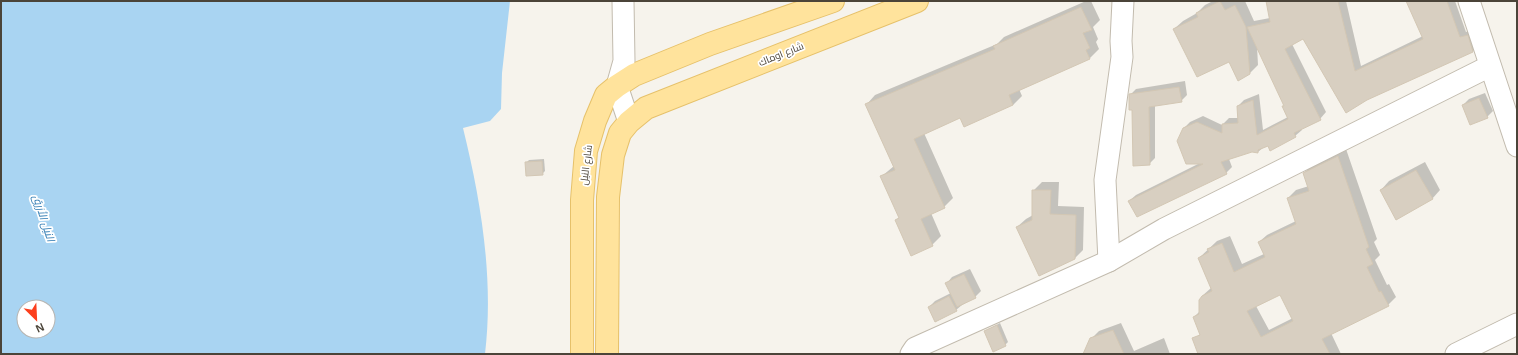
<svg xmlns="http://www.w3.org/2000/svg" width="1518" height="355" font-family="Helvetica,Cairo,sans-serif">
<rect width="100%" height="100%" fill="#f6f3ec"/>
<path fill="#a9d4f2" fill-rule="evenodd" d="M 1,1 L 510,1 L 502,73 L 501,109 L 490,121 L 463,128 C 481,201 494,279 485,354 L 1,354 ZM 24,307 L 48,307 L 48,331 L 24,331 Z"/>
<g fill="#0003" fill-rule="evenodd">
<path d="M 1086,1 L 1091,1 L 1100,20 L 1093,27 L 1098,39 L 1096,42 L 1099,49 L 1090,58 L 1019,89 L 1022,96 L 1013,105 L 961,117 L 924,133 L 953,198 L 944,207 L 931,213 L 941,236 L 932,245 L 896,220 L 900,217 L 882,176 L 894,166 L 867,104 L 875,95 L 997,44 L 1004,37 Z"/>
<path d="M 1213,1 L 1245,1 L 1254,21 L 1270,18 L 1267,1 L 1346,1 L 1361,66 L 1423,36 L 1407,1 L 1455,1 L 1466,32 L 1474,29 L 1479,45 L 1473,51 L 1367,99 L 1304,38 L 1292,44 L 1326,112 L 1320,119 L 1301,128 L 1302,130 L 1295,136 L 1264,147 L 1258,152 L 1252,151 L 1229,159 L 1232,167 L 1226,173 L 1129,201 L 1136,195 L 1200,163 L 1184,128 L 1190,122 L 1203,116 L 1222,125 L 1229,118 L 1239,118 L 1238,106 L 1244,100 L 1259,94 L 1263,130 L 1288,117 L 1283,107 L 1284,105 L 1257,46 L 1258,65 L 1250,73 L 1174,29 L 1183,21 L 1197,13 L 1205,5 Z"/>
<path d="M 1185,81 L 1187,95 L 1181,101 L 1155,105 L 1155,158 L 1149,164 L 1130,95 L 1136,89 Z"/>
<path d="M 1485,93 L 1493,111 L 1487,117 L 1463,105 L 1469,99 Z"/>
<path d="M 1346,149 L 1377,239 L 1374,242 L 1380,255 L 1375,260 L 1387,285 L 1389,284 L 1396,297 L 1388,305 L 1331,333 L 1341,354 L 1204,354 L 1198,336 L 1201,334 L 1194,317 L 1200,311 L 1202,296 L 1211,288 L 1199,258 L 1217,241 L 1230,236 L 1242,264 L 1264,254 L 1259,242 L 1267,235 L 1296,221 L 1288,198 L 1296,190 L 1309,186 L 1304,173 L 1312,165 ZM 1281,294 L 1293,318 L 1269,330 L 1256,306 Z"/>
<path d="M 544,159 L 545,171 L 542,174 L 526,163 L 529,160 Z"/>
<path d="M 1425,162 L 1440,190 L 1432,199 L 1381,190 L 1389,181 Z"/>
<path d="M 1042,182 L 1059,182 L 1058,206 L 1084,207 L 1083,250 L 1074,259 L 1017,227 L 1026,219 L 1033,215 L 1033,191 Z"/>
<path d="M 970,269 L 981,291 L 975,297 L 962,305 L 956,310 L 929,307 L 935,301 L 951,293 L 947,283 L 952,277 Z"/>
<path d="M 1000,323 L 1008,342 L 1005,345 L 985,331 Z"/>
<path d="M 1121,323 L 1134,351 L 1164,338 L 1170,354 L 1083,354 L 1091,339 L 1099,331 Z"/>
</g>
<g fill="#d8cfc1" stroke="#d3c7b4" fill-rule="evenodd">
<path d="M 1220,1 L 1225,10 L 1235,5 L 1246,27 L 1250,74 L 1238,81 L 1229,62 L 1197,77 L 1173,29 L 1198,17 L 1196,13 Z"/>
<path d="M 1266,1 L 1338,1 L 1355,71 L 1423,39 L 1406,1 L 1447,1 L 1460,37 L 1468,35 L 1473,52 L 1367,100 L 1346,113 L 1303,39 L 1285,49 L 1321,120 L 1294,133 L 1296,137 L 1270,151 L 1268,146 L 1258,150 L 1258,153 L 1252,152 L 1221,162 L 1227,174 L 1137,217 L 1128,201 L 1203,164 L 1186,164 L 1177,141 L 1183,128 L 1197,122 L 1222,133 L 1222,124 L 1238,123 L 1237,106 L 1253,100 L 1257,135 L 1288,119 L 1282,106 L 1284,106 L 1247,27 L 1270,22 Z"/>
<path d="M 1081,7 L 1092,30 L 1083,33 L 1090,48 L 1086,50 L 1090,59 L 1009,95 L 1013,105 L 964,127 L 960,118 L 914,139 L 945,208 L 921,219 L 933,246 L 911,256 L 895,220 L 899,218 L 880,176 L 895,170 L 865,104 L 995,49 L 993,46 Z"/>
<path d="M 1179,87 L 1182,102 L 1149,107 L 1150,165 L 1133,166 L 1132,110 L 1129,110 L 1129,94 Z"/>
<path d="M 1479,98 L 1488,118 L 1470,125 L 1462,105 Z"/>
<path d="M 1338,156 L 1369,247 L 1366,249 L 1373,264 L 1367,267 L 1379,292 L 1381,291 L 1389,306 L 1322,339 L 1330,354 L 1198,354 L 1192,338 L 1200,335 L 1193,317 L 1199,314 L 1199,300 L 1202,296 L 1212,291 L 1198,258 L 1209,252 L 1207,249 L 1222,243 L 1234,272 L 1265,257 L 1258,242 L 1296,224 L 1287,198 L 1309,191 L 1303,173 ZM 1280,295 L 1293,321 L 1261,337 L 1247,311 Z"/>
<path d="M 542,161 L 543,175 L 526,176 L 525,162 Z"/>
<path d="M 1416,170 L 1433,199 L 1396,220 L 1380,190 Z"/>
<path d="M 1032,190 L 1051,190 L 1050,214 L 1076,215 L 1075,259 L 1039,276 L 1016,227 L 1032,220 Z"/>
<path d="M 964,274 L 976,298 L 957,307 L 945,283 Z"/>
<path d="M 949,296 L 957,311 L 935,322 L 928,307 Z"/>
<path d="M 997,325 L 1006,346 L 993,352 L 984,331 Z"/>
<path d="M 1113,330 L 1124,354 L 1083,354 L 1090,338 Z"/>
</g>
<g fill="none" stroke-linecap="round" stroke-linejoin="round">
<g stroke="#c2bbae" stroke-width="23">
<g id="minor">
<path d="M 623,1 L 624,61 L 617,86 L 629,122"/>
<path d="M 1469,1 L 1517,146"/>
<path d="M 1109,261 L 1105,180 L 1122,57 L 1121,41 L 1123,1"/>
<path d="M 911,354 L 915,348 L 1109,261 L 1164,229 L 1490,66"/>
<path d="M 1456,354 L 1517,324"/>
</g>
</g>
<g stroke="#e6c16a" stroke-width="24">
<g id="major">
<path d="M 582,354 L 582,200 L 586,151 L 595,121 L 606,95 L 617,86 L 634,75 L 710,44 L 833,1"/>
<path d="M 607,354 L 608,197 L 613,155 L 620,133 L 629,122 L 646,108 L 917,1"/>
</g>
</g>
<use href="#minor" stroke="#fff" stroke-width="21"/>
<use href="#major" stroke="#ffe39c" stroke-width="22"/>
</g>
<g text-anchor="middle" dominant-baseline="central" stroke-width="3.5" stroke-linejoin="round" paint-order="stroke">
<g font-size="10" fill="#4b4439" stroke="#fff">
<text transform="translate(781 54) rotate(-22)">شارع اوماك</text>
<text transform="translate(586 165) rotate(-83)">شارع النيل</text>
</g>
<g font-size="11" font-style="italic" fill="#2e7ab2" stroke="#fff">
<text transform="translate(44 218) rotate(72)">النيل الأزرق</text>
</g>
</g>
<rect width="1518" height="355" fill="none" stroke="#4b4439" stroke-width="4"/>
<g transform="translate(36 319) rotate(156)"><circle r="19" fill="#ffffff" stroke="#b7b4b0"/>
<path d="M0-3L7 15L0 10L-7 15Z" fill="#fc3f1d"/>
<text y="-6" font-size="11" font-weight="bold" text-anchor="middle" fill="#4b4439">N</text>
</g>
</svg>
